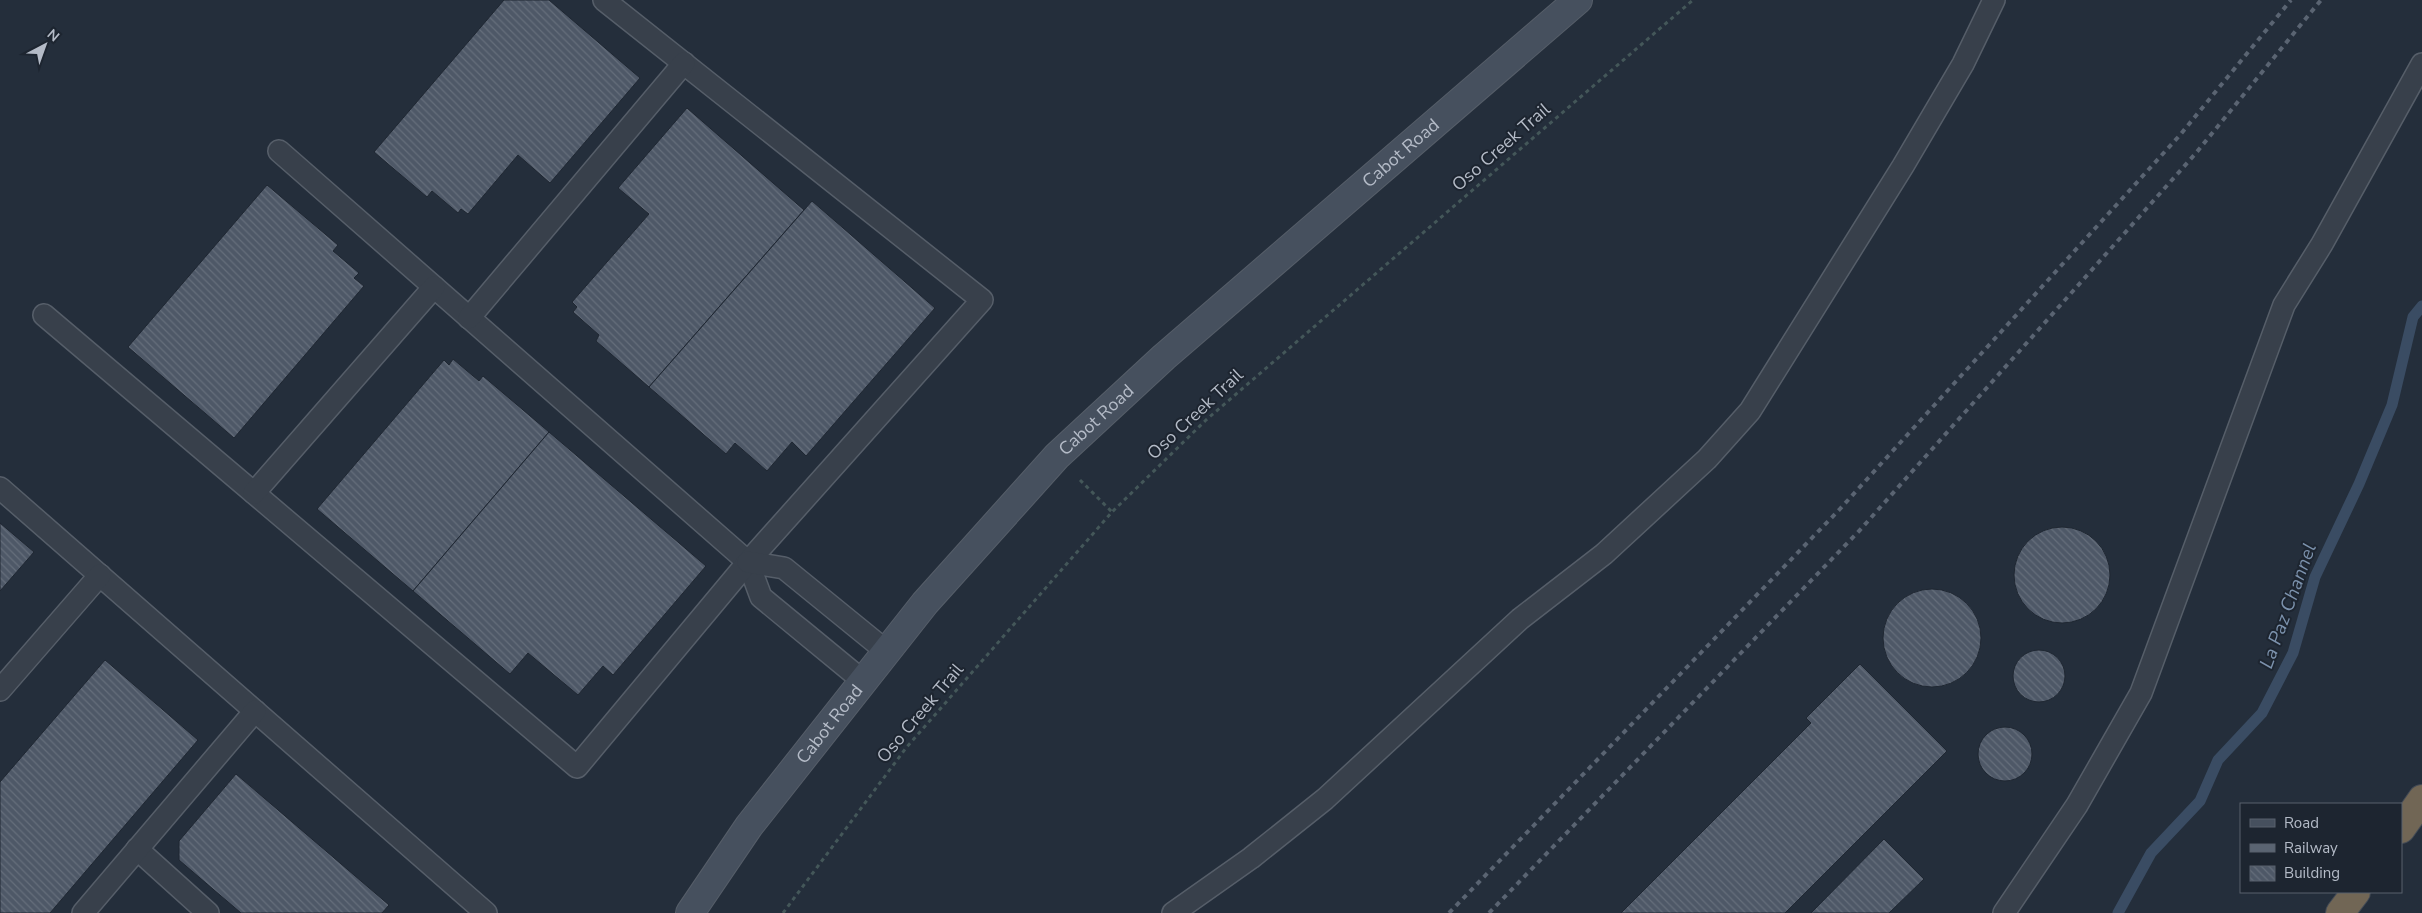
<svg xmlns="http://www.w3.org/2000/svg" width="2422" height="913" font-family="'Nunito Sans',sans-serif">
<defs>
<pattern id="building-back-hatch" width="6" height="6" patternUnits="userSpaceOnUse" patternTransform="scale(1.25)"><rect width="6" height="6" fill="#4e5867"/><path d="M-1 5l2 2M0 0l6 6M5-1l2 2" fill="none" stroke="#656e7b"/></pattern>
</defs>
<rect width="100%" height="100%" fill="#242e3b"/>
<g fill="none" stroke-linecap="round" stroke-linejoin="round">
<path stroke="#3a4c63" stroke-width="11" d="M 2118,913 L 2151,853 L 2200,801 L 2218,760 L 2262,713 L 2293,653 L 2315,577 L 2359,484 L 2392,405 L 2413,317 L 2422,306"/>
</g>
<g fill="url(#building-back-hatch)" stroke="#1f2732">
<path d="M 504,0 L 549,0 L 640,78 L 550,183 L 518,155 L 468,214 L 461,209 L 458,213 L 432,191 L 427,197 L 374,152 Z"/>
<path d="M 687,108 L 804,210 L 649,387 L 596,341 L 599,335 L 573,312 L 577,307 L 572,302 L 649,214 L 618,188 Z"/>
<path d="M 267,185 L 338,245 L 333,251 L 359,273 L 354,278 L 364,286 L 234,438 L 128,347 Z"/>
<path d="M 812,201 L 935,308 L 806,456 L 792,442 L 767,471 L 735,443 L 726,454 L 649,387 Z"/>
<path d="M 453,359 L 479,381 L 483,376 L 549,432 L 413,591 L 317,509 L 444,360 L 449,365 Z"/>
<path d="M 549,432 L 706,566 L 613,675 L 603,666 L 578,695 L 528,653 L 510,674 L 413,591 Z"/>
<path d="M 0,523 L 34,552 L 0,591 Z"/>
<circle cx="2062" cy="575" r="48"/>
<circle cx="1932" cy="638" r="49"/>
<circle cx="2039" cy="676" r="26"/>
<path d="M 105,660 L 198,740 L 50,913 L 0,913 L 0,782 Z"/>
<path d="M 1860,664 L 1947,751 L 1785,913 L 1621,913 L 1811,723 L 1806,718 Z"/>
<circle cx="2005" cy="754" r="27"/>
<path d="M 236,774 L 389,905 L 382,913 L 241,913 L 179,860 L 179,841 Z"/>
<path d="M 1884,839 L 1924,879 L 1889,913 L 1811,913 Z"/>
</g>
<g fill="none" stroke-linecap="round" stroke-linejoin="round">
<g stroke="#565e69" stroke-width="24">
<g id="service">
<path d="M 279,151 L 748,562 L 761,597 L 863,681"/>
<path d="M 44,315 L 577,767 L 748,562 L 982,300 L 604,0"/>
<path d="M 469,318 L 684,63"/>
<path d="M 0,488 L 486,913"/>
<path d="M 254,493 L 434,287"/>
<path d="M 748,562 L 784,568 L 886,651"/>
<path d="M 0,690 L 100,575"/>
<path d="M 137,849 L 208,913"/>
<path d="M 83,913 L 255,711"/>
<path d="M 1173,913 L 1251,858 L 1325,799 L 1520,619 L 1604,554 L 1707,459 L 1750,411 L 1903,166 L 1963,64 L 1994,0"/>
<path d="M 2004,913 L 2077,805 L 2141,693 L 2284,305 L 2322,244 L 2422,64"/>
</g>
</g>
<g stroke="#565e69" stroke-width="30">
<g id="secondary">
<path id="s1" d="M 690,913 L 749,826 L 925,603 L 1057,456 L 1164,357 L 1578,0"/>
</g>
</g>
<g stroke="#434b56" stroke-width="30">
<g id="motorway">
<path d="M 2401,829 L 2422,799"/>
<path d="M 2340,913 L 2356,892"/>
</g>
</g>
<g stroke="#445759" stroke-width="3" stroke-dasharray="4 4" stroke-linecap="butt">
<path d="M 1080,480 L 1112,512"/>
<path d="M 783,913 L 906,748 L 1112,512 L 1206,420 L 1693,0"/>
</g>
<use href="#service" stroke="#38404b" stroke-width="21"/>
<use href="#secondary" stroke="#46505e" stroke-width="28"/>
<use href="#motorway" stroke="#716655" stroke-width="28"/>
<g stroke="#5a6472" stroke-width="4" stroke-dasharray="5 5" stroke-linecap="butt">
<path d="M 1449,913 L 1839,510 L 2180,135 L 2291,0"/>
<path d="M 1489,913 L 1860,530 L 2196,153 L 2321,0"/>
</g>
</g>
<g text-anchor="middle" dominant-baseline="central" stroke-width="4" stroke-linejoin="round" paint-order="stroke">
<g font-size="18" fill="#b4bbc7" stroke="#1d2530">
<text transform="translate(1501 147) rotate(-41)">Oso Creek Trail</text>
<text stroke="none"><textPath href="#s1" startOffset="1045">Cabot Road</textPath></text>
<text transform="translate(1195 414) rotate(-43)">Oso Creek Trail</text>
<text stroke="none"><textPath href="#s1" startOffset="640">Cabot Road</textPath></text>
<text transform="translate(920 713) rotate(-50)">Oso Creek Trail</text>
<text stroke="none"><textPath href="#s1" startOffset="235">Cabot Road</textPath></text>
</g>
<g font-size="19" font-style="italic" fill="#7c92ad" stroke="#1d2530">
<text transform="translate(2288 606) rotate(-70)">La Paz Channel</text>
</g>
</g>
<rect x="2240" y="803" width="162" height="90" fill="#1d2530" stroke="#59616c"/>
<rect x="2250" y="819" width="25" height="8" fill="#46505e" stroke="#59616c"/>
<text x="2284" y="828" font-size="15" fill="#b4bbc7">Road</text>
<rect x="2250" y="844" width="25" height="8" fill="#5a6472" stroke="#59616c"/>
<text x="2284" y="853" font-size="15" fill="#b4bbc7">Railway</text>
<rect x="2250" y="866" width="25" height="15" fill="url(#building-back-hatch)" stroke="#59616c"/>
<text x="2284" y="878" font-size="15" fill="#b4bbc7">Building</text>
<g transform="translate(45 45) rotate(41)" stroke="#1d2530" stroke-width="4" paint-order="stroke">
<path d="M0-4L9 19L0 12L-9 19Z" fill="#b4bbc7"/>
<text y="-8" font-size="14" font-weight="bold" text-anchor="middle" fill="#b4bbc7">N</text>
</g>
</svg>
